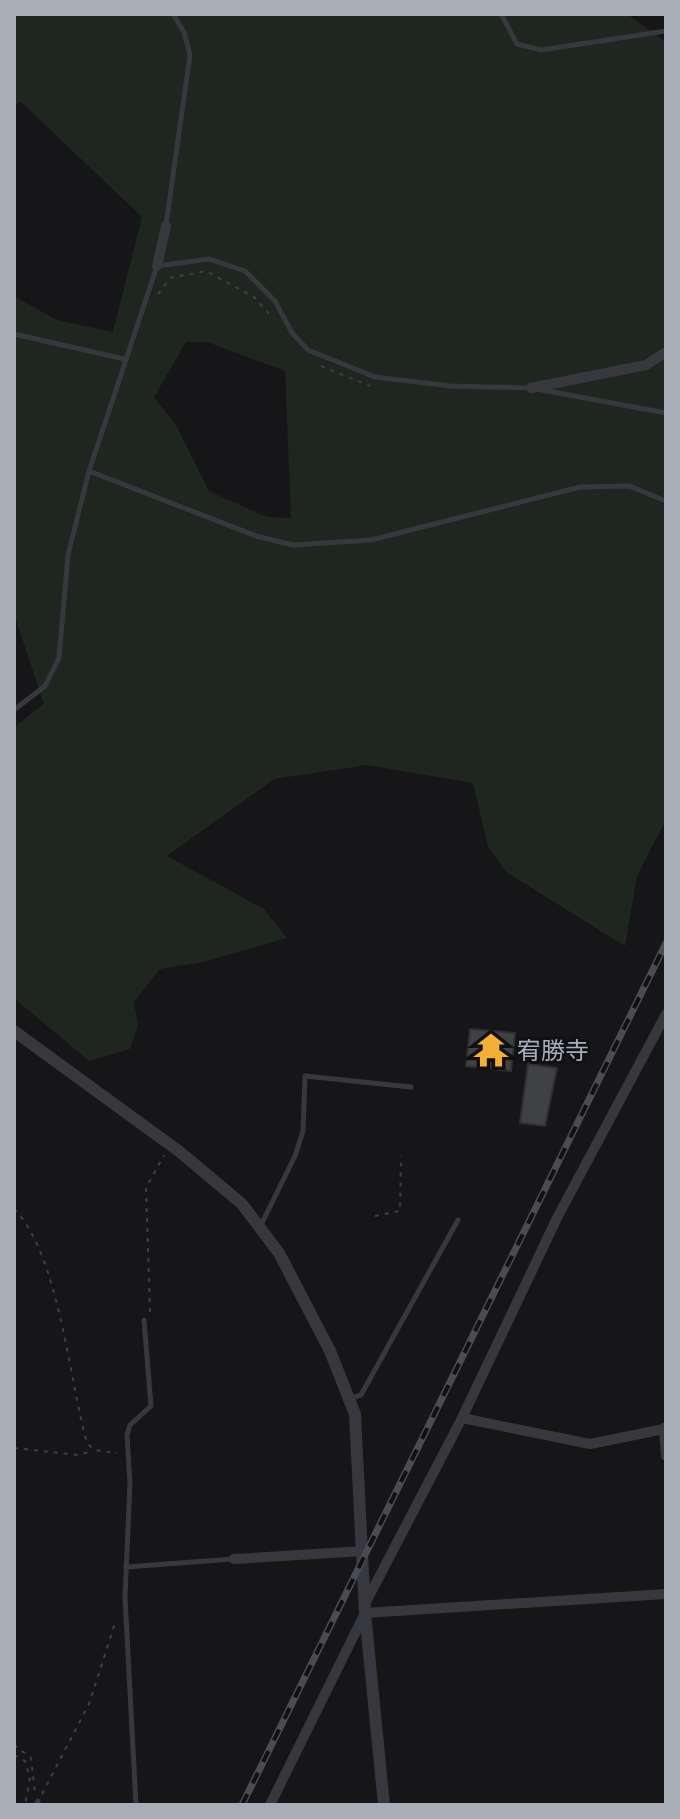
<svg xmlns="http://www.w3.org/2000/svg" width="680" height="1819" font-family="'DM Sans','Noto Sans JP',sans-serif">
<rect width="100%" height="100%" fill="#161618"/>
<path fill="#1e261f" fill-rule="evenodd" d="M 14,14 L 627,14 L 666,42 L 666,820 L 637,876 L 625,946 L 506,872 L 488,846 L 473,783 L 367,765 L 274,779 L 167,856 L 264,909 L 287,938 L 203,962 L 160,969 L 134,1002 L 138,1025 L 130,1049 L 89,1061 L 14,998 L 14,727 L 44,704 L 14,614 L 14,296 L 57,320 L 113,332 L 142,217 L 21,102 L 14,105 ZM 186,342 L 207,342 L 285,371 L 291,518 L 267,517 L 209,491 L 176,425 L 154,397 Z"/>
<g fill="#404145" stroke="#303034" stroke-width="2">
<path d="M 470,1029 L 515,1033 L 511,1071 L 466,1066 Z"/>
<path d="M 528,1064 L 557,1068 L 545,1126 L 520,1123 Z"/>
</g>
<g fill="none" stroke-linecap="round" stroke-linejoin="round">
<g stroke="#3d3f44" stroke-width="2" stroke-dasharray="4 6" stroke-linecap="butt">
<path d="M 158,294 L 170,278 L 206,271 L 254,297 L 271,316"/>
<path d="M 321,366 L 370,386"/>
<path d="M 14,1209 C 59,1254 69,1380 87,1443 L 94,1450 L 117,1453"/>
<path d="M 375,1216 L 400,1211 L 401,1156"/>
<path d="M 150,1312 L 146,1188 L 164,1155"/>
<path d="M 14,1448 L 78,1455 L 93,1451"/>
<path d="M 14,1745 L 31,1758 L 35,1793"/>
<path d="M 14,1755 L 25,1761 L 30,1778 L 25,1805"/>
<path d="M 42,1794 L 89,1704 L 116,1620"/>
</g>
<g stroke="#37383d" stroke-width="5">
<path d="M 501,14 L 517,44 L 541,50 L 666,31"/>
<path d="M 166,225 L 190,55 L 184,32 L 173,14"/>
<path d="M 14,334 L 124,359"/>
<path d="M 89,471 L 256,536 L 293,545 L 371,540 L 580,487 L 629,486 L 666,501"/>
<path d="M 14,710 L 45,686 L 59,658 L 68,555 L 89,471 L 157,266 L 209,259 L 245,271 L 275,301 L 292,333 L 308,350 L 375,377 L 450,386 L 531,388 L 666,413"/>
<path d="M 261,1225 L 295,1156 L 303,1131 L 305,1076 L 411,1087"/>
<path d="M 351,1398 L 361,1395 L 458,1220"/>
<path d="M 126,1567 L 233,1559"/>
<path d="M 36,1805 L 38,1801"/>
<path d="M 136,1805 L 125,1597 L 130,1483 L 127,1435 L 130,1425 L 151,1406 L 144,1320"/>
</g>
<g stroke="#37383d" stroke-width="10">
<path d="M 157,266 L 166,226"/>
<path d="M 531,388 L 646,365 L 666,352"/>
<path d="M 462,1418 L 590,1444 L 664,1429 L 666,1456"/>
<path d="M 234,1559 L 363,1551"/>
<path d="M 365,1604 L 462,1418 L 557,1218 L 666,1014"/>
<path d="M 270,1805 L 365,1613 L 666,1594"/>
</g>
<g stroke="#37383d" stroke-width="12">
<path d="M 14,1031 L 180,1152 L 242,1204 L 279,1253 L 330,1351 L 355,1414 L 365,1613 L 384,1805"/>
<path d="M 664,1429 L 666,1428"/>
</g>
<g stroke="#4a4c52" stroke-width="7">
<path id="rail" d="M 242,1805 L 666,943"/>
</g>
<use href="#rail" stroke="#111113" stroke-width="4" stroke-dasharray="12" stroke-linecap="butt"/>
</g>
<defs>
<g id="temple-bare" transform="scale(2.76)"><path d="M0-6L5-2H3V0L6.5 2.5H4V6H1.5V3h-3V6H-4V2.5H-6.5L-3 0V-2H-5Z" fill="#f2b134" stroke="#111113" stroke-width="2.5" paint-order="stroke"/></g>
</defs>
<g fill-rule="evenodd">
<use href="#temple-bare" x="491" y="1050"/>
</g>
<g text-anchor="middle" dominant-baseline="central" stroke-width="6" stroke-linejoin="round" paint-order="stroke">
<g font-size="24" fill="#a8adb8" stroke="#111113" text-anchor="start">
<text x="517" y="1050">宥勝寺</text>
</g>
</g>
<rect width="680" height="1819" fill="none" stroke="#a8adb8" stroke-width="32"/>
</svg>
